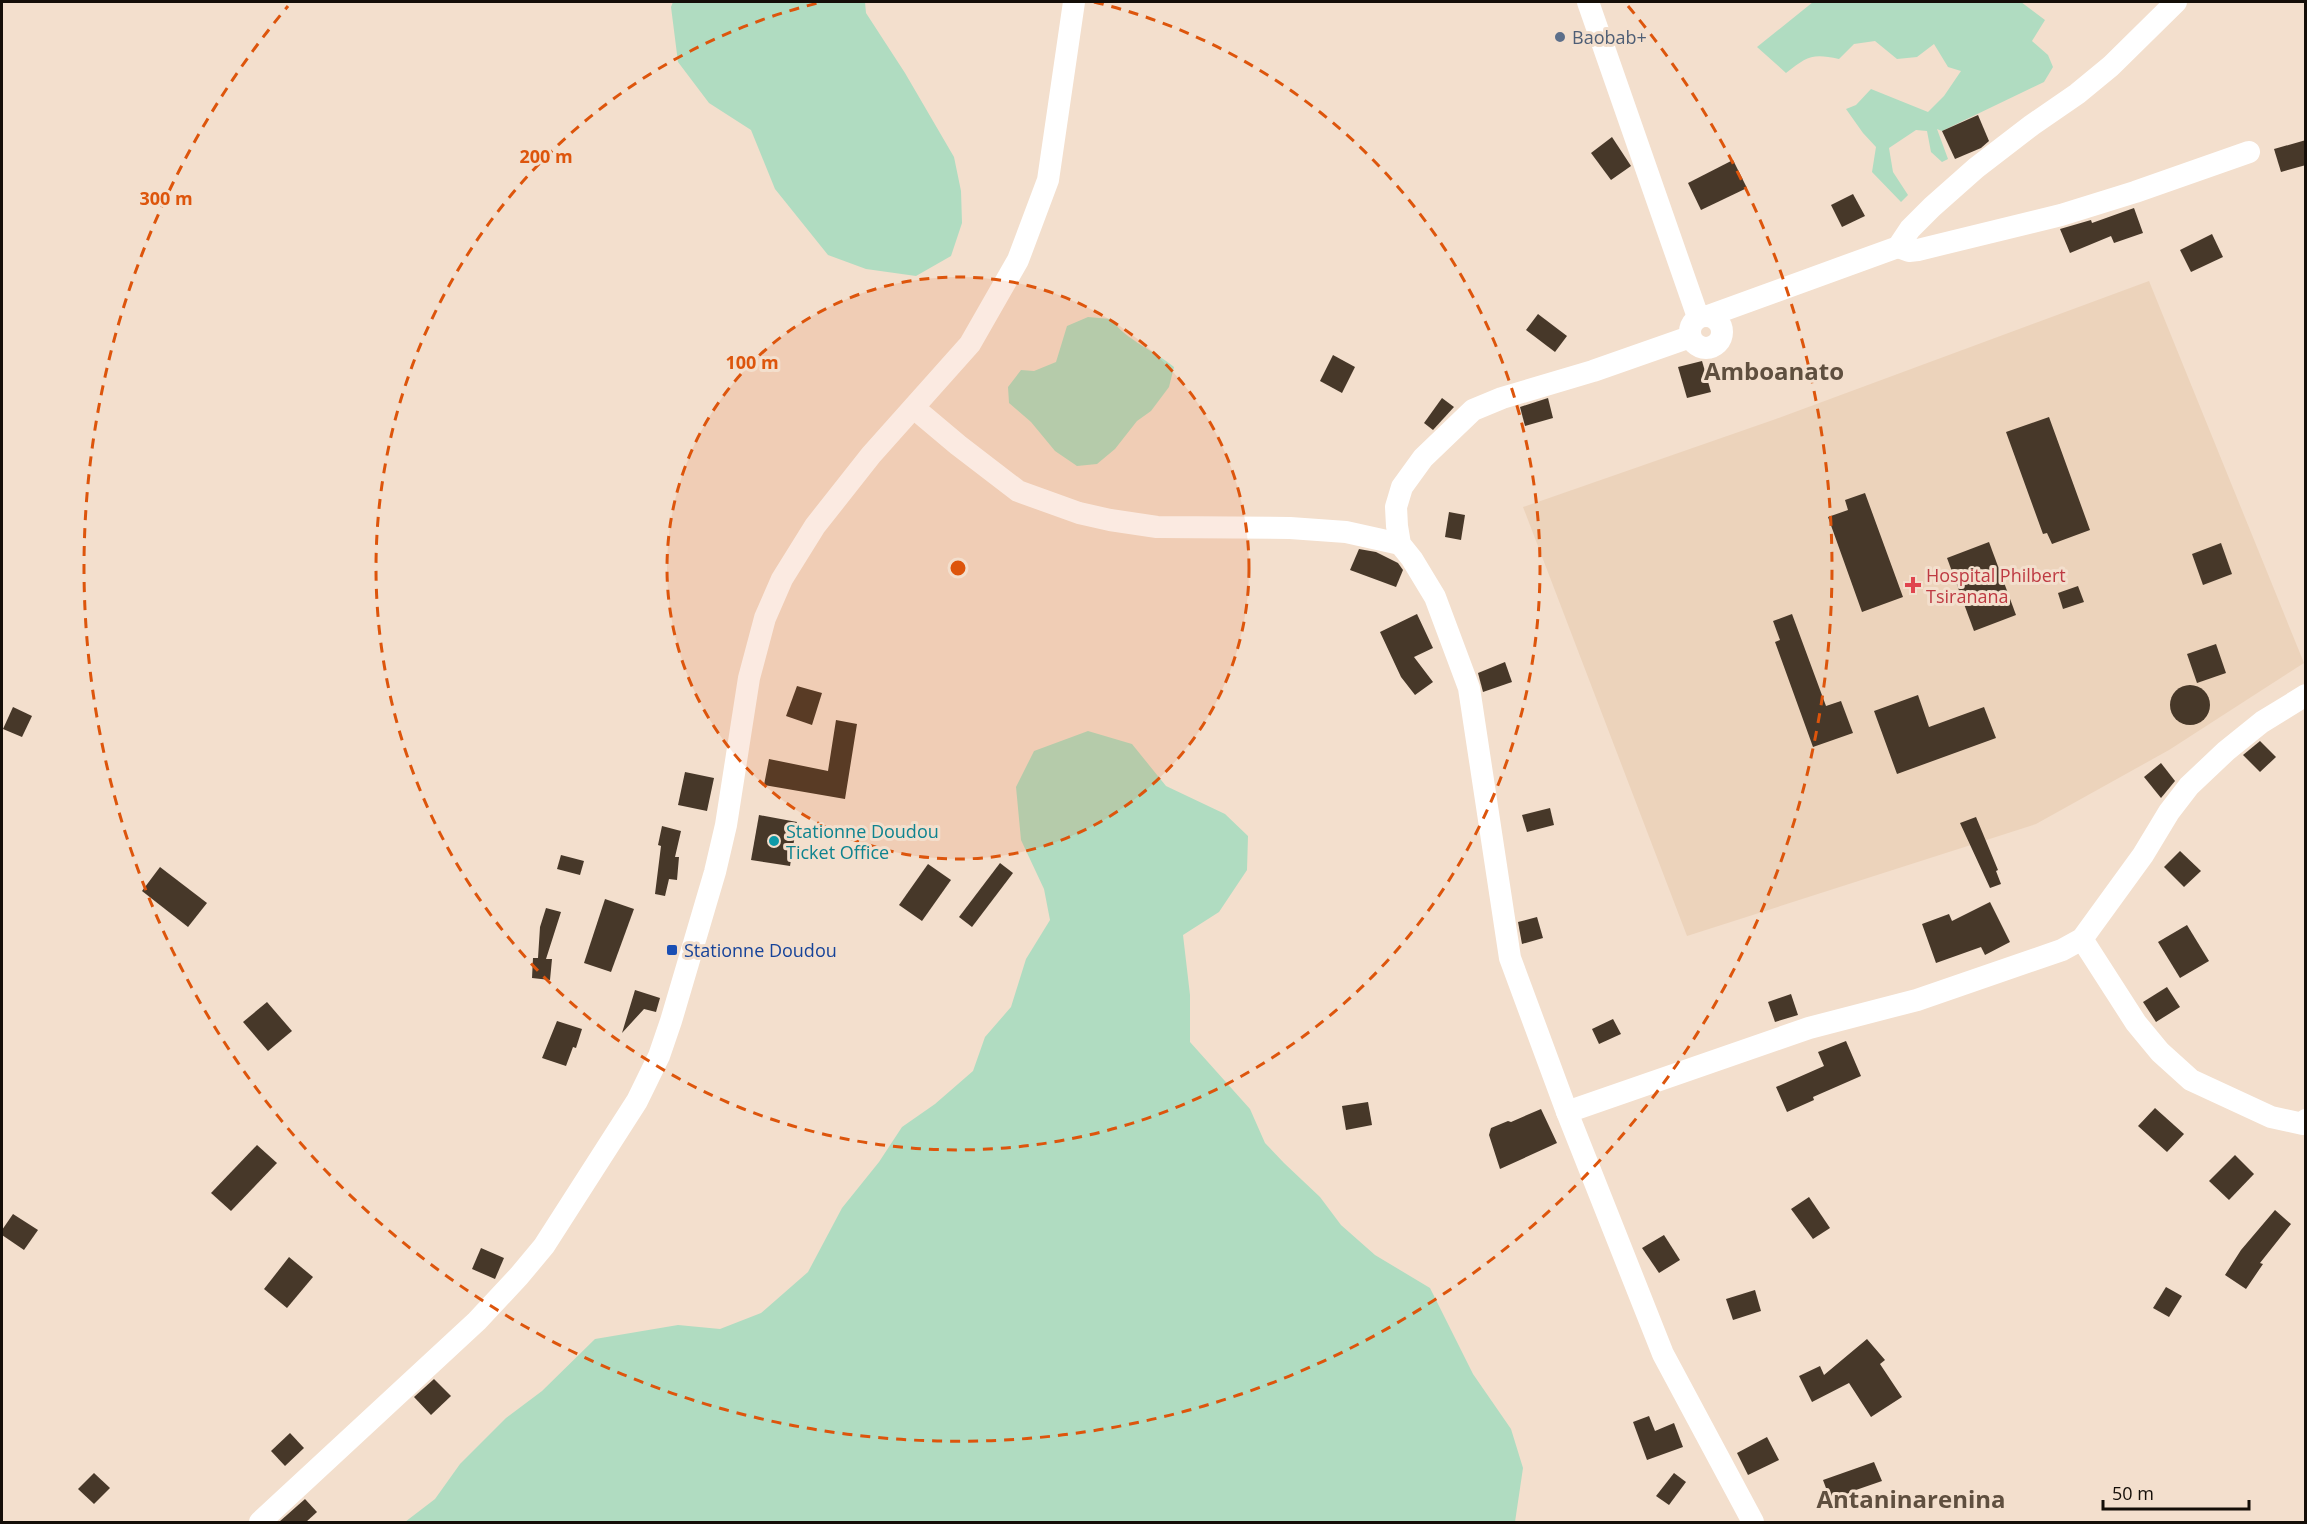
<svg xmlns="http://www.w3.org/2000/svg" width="2307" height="1524" font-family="'Open Sans',sans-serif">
<rect width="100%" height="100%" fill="#f3dfcd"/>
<path fill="#ecd3bb" d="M 2149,281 L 2304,663 L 2169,750 L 2036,824 L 1687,936 L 1523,507 L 1773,420 Z"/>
<g fill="#b0dcc1">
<path d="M 673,2 L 865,2 L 866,13 L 905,73 L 954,157 L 961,191 L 962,223 L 951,256 L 916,276 L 866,269 L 828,255 L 775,189 L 751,130 L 709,103 L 678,62 L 671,7 Z"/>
<path d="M 1813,2 L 2021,2 L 2045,20 L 2032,41 L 2048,55 L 2053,67 L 2044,82 L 1942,131 L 1937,129 L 1948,159 L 1942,162 L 1931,152 L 1927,131 L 1916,130 L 1889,148 L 1893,172 L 1908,195 L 1901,202 L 1872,172 L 1876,147 L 1863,133 L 1846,109 L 1856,105 L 1871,89 L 1928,112 L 1944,96 L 1961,71 L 1948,67 L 1934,44 L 1917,57 L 1897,59 L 1875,41 L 1854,44 L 1839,59 C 1811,53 1807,57 1786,73 L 1757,47 Z"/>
<path d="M 1088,317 L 1111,319 C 1127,341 1154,350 1174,367 L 1169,387 L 1151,411 L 1137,421 L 1115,449 L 1097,464 L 1077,466 L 1055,451 L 1031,422 L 1009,403 L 1008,387 L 1021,370 L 1034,371 L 1056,362 L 1067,326 Z"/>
<path d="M 1088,731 L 1132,744 L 1166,786 L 1225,814 L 1248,836 L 1247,870 L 1219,912 L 1183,935 L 1190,995 L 1190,1042 L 1250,1109 L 1265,1143 L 1284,1163 L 1320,1197 L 1341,1225 L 1375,1255 L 1430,1288 L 1473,1374 L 1511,1429 L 1523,1468 L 1515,1522 L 405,1522 L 435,1499 L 460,1464 L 506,1418 L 542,1391 L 595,1339 L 678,1325 L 720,1329 L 761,1313 L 808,1272 L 842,1208 L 879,1162 L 902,1127 L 935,1104 L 973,1071 L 985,1037 L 1011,1007 L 1026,959 L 1050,920 L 1044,889 L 1021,840 L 1016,787 L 1034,751 Z"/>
</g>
<g fill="#473829">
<path d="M 1978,115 L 1989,141 L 1981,148 L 1955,159 L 1942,131 Z"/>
<path d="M 1612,137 L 1631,166 L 1611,180 L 1591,153 Z"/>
<path d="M 2306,140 L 2306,165 L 2281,172 L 2274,149 Z"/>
<path d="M 1733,160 L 1747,188 L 1701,210 L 1688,183 Z"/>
<path d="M 1853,194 L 1865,216 L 1842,227 L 1831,205 Z"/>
<path d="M 2134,208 L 2143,233 L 2114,243 L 2111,236 L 2070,253 L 2060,229 L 2091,220 L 2092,223 Z"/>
<path d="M 2212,234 L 2223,257 L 2191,272 L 2180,250 Z"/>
<path d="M 1538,314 L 1567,336 L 1555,352 L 1526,330 Z"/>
<path d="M 1333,355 L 1355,367 L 1342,393 L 1320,381 Z"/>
<path d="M 1702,361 L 1711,392 L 1687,398 L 1678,367 Z"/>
<path d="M 1442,398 L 1454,407 L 1433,430 L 1424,423 Z"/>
<path d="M 1548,398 L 1553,418 L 1525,426 L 1520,407 Z"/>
<path d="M 2049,417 L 2090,530 L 2052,544 L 2047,533 L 2043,534 L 2006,432 Z"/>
<path d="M 1865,493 L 1903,597 L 1862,612 L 1828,517 L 1848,510 L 1845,500 Z"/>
<path d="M 1449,512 L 1465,515 L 1461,540 L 1445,537 Z"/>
<path d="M 1989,542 L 2016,615 L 1974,631 L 1947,558 Z"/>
<path d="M 2221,543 L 2232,574 L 2203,585 L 2192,554 Z"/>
<path d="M 1359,549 L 1376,552 L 1398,563 L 1403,570 L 1396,587 L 1350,570 Z"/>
<path d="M 2078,586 L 2084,602 L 2063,609 L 2058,593 Z"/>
<path d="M 1417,614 L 1433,648 L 1414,657 L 1433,682 L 1415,695 L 1401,677 L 1380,632 Z"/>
<path d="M 1792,614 L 1826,706 L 1841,701 L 1853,733 L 1813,747 L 1775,642 L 1780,640 L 1773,621 Z"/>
<path d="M 2216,644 L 2226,673 L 2197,683 L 2187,654 Z"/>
<path d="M 1505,662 L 1512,682 L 1483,692 L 1478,673 Z"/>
<circle cx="2190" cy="705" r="20"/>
<path d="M 797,686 L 822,693 L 812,725 L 786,716 Z"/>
<path d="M 1918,695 L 1929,727 L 1984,707 L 1996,738 L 1897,774 L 1874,711 Z"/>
<path d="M 13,707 L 32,716 L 22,737 L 3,729 Z"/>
<path d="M 836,720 L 857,724 L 845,799 L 764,785 L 769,759 L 828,771 Z"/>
<path d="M 2260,741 L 2276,757 L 2260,772 L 2243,755 Z"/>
<path d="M 2161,763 L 2175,781 L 2161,798 L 2144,777 Z"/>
<path d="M 685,772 L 714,778 L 707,811 L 678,805 Z"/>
<path d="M 1550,808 L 1554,825 L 1527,832 L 1522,815 Z"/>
<path d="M 759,815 L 797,822 L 790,866 L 751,860 Z"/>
<path d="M 1976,817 L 1998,870 L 1996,871 L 2001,884 L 1990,888 L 1960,823 Z"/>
<path d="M 662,826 L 681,831 L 675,857 L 679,857 L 677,880 L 669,879 L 665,896 L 655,894 L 661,846 L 658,845 Z"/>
<path d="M 2180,851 L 2201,871 L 2184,887 L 2164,867 Z"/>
<path d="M 561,855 L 584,861 L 580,875 L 557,869 Z"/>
<path d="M 1000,863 L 1013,873 L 972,927 L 959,917 Z"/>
<path d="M 928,864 L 951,880 L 922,921 L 899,905 Z"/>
<path d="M 160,867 L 207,903 L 188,927 L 142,891 Z"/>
<path d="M 605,899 L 634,909 L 611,972 L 584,963 Z"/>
<path d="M 1990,902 L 2010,942 L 1985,955 L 1981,947 L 1936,963 L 1922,924 L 1949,914 L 1952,921 Z"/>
<path d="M 546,908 L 561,912 L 546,959 L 552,959 L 550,980 L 532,978 L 533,958 L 538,958 L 540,927 Z"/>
<path d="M 1537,917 L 1543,938 L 1522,944 L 1518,922 Z"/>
<path d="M 2187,925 L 2209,961 L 2180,978 L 2158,942 Z"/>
<path d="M 2167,987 L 2180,1007 L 2156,1022 L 2143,1002 Z"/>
<path d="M 635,990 L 660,998 L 656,1012 L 644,1009 L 622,1033 Z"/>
<path d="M 1791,994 L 1798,1015 L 1775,1022 L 1768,1002 Z"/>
<path d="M 267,1002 L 292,1031 L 268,1051 L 243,1022 Z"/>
<path d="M 1613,1019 L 1621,1034 L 1599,1044 L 1592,1029 Z"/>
<path d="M 557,1021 L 582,1029 L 576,1048 L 573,1047 L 566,1066 L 542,1058 Z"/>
<path d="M 1846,1041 L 1861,1076 L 1813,1097 L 1814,1100 L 1787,1112 L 1776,1087 L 1824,1066 L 1818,1052 Z"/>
<path d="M 1368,1102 L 1372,1125 L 1346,1130 L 1342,1106 Z"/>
<path d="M 2155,1108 L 2184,1134 L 2167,1152 L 2138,1126 Z"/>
<path d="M 1541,1109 L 1557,1143 L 1500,1169 L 1489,1135 L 1491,1128 L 1508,1121 L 1511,1122 Z"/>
<path d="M 257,1145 L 277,1163 L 231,1211 L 211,1193 Z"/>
<path d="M 2235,1155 L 2254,1174 L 2229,1200 L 2209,1181 Z"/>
<path d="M 1809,1197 L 1830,1228 L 1813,1239 L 1791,1209 Z"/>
<path d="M 2275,1210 L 2291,1224 L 2260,1263 L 2263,1264 L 2246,1289 L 2225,1275 L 2241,1250 Z"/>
<path d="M 13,1214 L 38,1230 L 24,1250 L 2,1235 L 2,1230 Z"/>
<path d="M 1664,1235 L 1680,1260 L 1659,1273 L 1642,1248 Z"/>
<path d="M 481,1248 L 504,1258 L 495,1279 L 472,1269 Z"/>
<path d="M 289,1257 L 313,1277 L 287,1308 L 264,1289 Z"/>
<path d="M 2166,1287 L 2182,1296 L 2169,1317 L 2153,1308 Z"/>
<path d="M 1755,1290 L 1761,1311 L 1733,1320 L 1726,1299 Z"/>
<path d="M 1867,1339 L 1885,1360 L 1880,1364 L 1902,1397 L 1871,1417 L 1849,1383 L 1812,1402 L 1799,1376 L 1820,1366 L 1824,1375 Z"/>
<path d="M 434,1379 L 451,1396 L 431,1415 L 414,1397 Z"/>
<path d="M 1649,1416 L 1655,1431 L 1674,1423 L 1683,1447 L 1647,1460 L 1633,1422 Z"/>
<path d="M 290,1433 L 304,1448 L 285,1466 L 271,1451 Z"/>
<path d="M 1767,1437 L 1779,1460 L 1748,1475 L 1737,1453 Z"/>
<path d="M 1874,1462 L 1882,1481 L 1853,1491 L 1856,1499 L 1833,1507 L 1823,1480 Z"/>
<path d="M 94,1473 L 110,1488 L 94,1504 L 78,1489 Z"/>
<path d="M 1674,1473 L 1686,1482 L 1669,1505 L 1656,1496 Z"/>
<path d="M 305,1499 L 317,1512 L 306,1522 L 279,1522 Z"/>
</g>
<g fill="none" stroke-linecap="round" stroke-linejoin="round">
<g stroke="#fff" stroke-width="22">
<path d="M 1588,2 L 1698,317"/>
<path d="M 1898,247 L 1909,251 L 1918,250 L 2061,215 L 2135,192 L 2249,152"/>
<path d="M 1708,316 L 1898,247 L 1910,229 L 1932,207 L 1976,168 L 2032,125 L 2077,94 L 2111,66 L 2176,2"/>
<circle cx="1706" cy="332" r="16"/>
<path d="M 1690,337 L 1593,371 L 1502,398 L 1473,410 L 1423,458 L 1402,487 L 1396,507 L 1397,526 L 1400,544 L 1412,559 L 1435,597 L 1469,688 L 1510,958 L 1567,1112 L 1663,1354 L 1753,1522"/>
<path d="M 914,408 L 958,445 L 1018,491 L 1079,513 L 1110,520 L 1157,527 L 1290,528 L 1346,532 L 1400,544"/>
<path d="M 2082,939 L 2136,1023 L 2160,1052 L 2191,1080 L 2271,1117 L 2303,1124 L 2306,1120"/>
<path d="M 1567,1112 L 1809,1028 L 1917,1000 L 2062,950 L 2082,939 L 2143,855 L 2169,812 L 2189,786 L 2226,751 L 2262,722 L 2306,695"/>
<path d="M 260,1522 L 477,1321 L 519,1276 L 544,1246 L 637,1101 L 659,1056 L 671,1021 L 715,872 L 726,825 L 749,678 L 765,618 L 782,579 L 815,526 L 871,455 L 970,344 L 1018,260 L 1048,180 L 1074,2"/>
</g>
</g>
<circle cx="958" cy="568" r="291" fill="#dd550c" fill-opacity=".12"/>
<g fill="none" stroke="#dd550c" stroke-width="3" stroke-dasharray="10 8">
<circle cx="958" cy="568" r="291"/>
<path d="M1094 2A582 582 0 1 1 822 2"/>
<path d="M1628 6A874 874 0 1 1 288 6"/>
</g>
<circle fill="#5c6f8a" stroke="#f3dfcd" stroke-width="2" cx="1560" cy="37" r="6"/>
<path fill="#e0444e" stroke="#f3dfcd" stroke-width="2" d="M1910 576h6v6h6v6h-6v6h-6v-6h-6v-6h6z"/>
<circle fill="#0f9aa8" stroke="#f3dfcd" stroke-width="2" cx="774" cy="841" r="6"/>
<rect fill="#1a4fb4" stroke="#f3dfcd" stroke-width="2" x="666" y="944" width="12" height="12" rx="3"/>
<g text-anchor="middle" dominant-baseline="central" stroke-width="6" stroke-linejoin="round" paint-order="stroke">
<g font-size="18" fill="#4e5e75" stroke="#f3dfcd" text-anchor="start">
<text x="1572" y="37">Baobab+</text>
</g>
<g font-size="18" fill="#be3a42" stroke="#f3dfcd" text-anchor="start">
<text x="1926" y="575">Hospital Philbert<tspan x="1926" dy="21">Tsiranana</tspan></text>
</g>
<g font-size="18" fill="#0d838f" stroke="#f3dfcd" text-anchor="start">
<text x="786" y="831">Stationne Doudou<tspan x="786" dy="21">Ticket Office</tspan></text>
</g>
<g font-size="18" fill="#164399" stroke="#f3dfcd" text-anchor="start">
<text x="684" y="950">Stationne Doudou</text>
</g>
<g font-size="24" font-weight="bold" fill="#5f4f3f" stroke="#f3dfcd">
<text x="1774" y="370">Amboanato</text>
<text x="1911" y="1498">Antaninarenina</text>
</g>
</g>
<circle cx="958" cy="568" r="9" fill="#dd550c" stroke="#f3dfcd" stroke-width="3"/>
<g font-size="18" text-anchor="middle" font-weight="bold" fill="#dd550c" stroke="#f3dfcd" stroke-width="6" stroke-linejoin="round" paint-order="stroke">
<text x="546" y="163">200 m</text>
<text x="166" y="205">300 m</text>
<text x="752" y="369">100 m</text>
</g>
<rect width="2307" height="1524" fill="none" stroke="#140e08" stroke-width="6"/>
<path d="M2103 1500v9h146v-9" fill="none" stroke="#140e08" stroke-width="3"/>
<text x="2112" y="1500" font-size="18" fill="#140e08" stroke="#f3dfcd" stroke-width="4.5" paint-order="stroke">50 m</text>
</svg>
